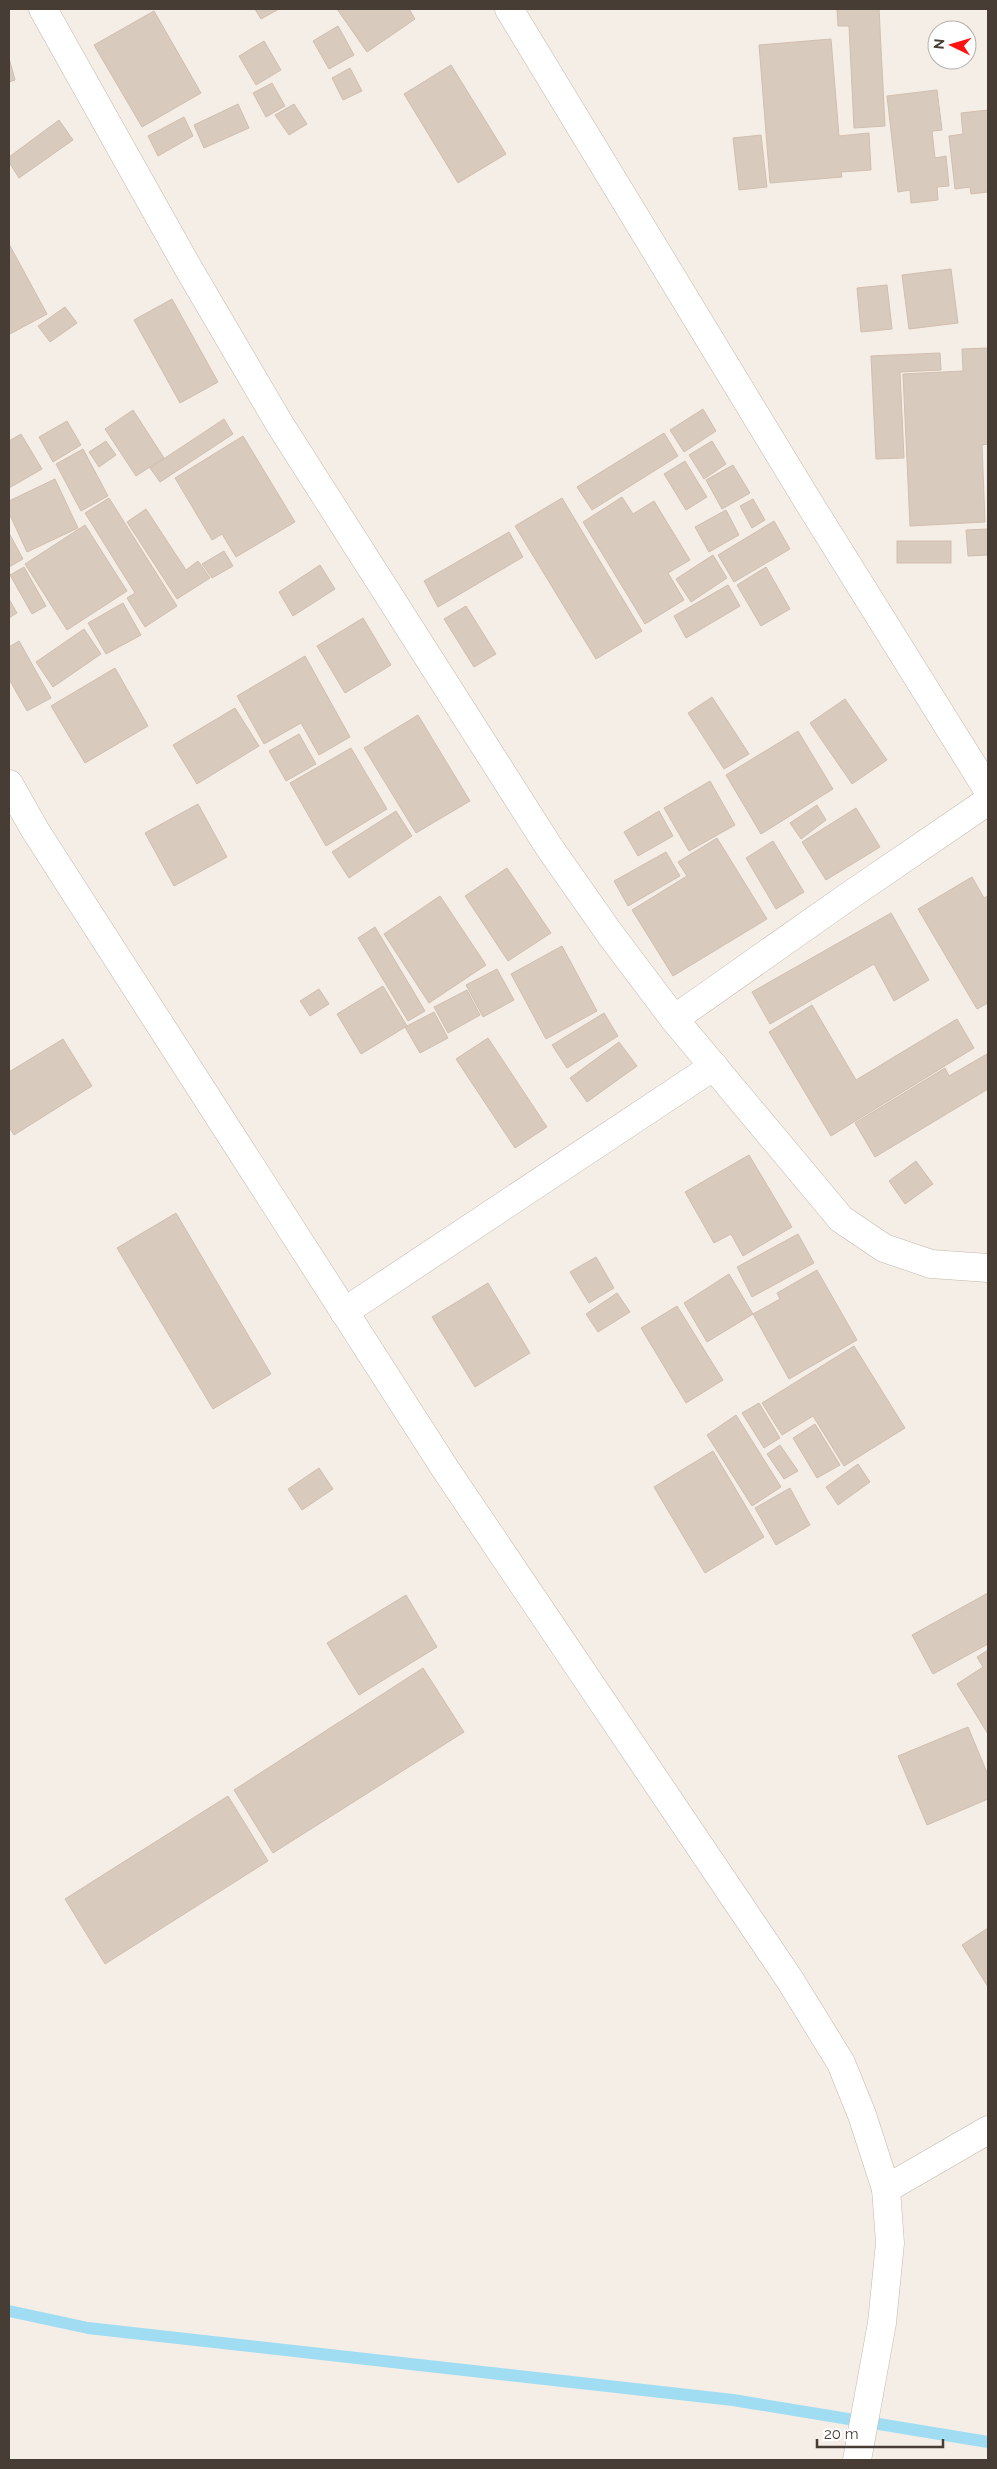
<svg xmlns="http://www.w3.org/2000/svg" width="997" height="2469" font-family="Raleway,sans-serif">
<rect width="100%" height="100%" fill="#f4eee6"/>
<g fill="none" stroke-linecap="round" stroke-linejoin="round">
<path stroke="#a0ddf3" stroke-width="12" d="M 9,2311 L 88,2328 L 733,2400 L 988,2442"/>
</g>
<g fill="#d9cabe" stroke="#d1beae">
<path d="M 255,9 L 279,9 L 261,19 Z"/>
<path d="M 337,9 L 409,9 L 415,19 L 367,52 Z"/>
<path d="M 837,9 L 879,9 L 885,126 L 854,128 L 849,26 L 838,26 Z"/>
<path d="M 154,11 L 201,93 L 142,127 L 94,45 Z"/>
<path d="M 338,26 L 354,55 L 329,69 L 313,41 Z"/>
<path d="M 831,39 L 839,136 L 869,133 L 871,170 L 841,172 L 842,177 L 770,183 L 759,45 Z"/>
<path d="M 264,41 L 281,70 L 256,85 L 239,56 Z"/>
<path d="M 9,58 L 15,80 L 9,82 Z"/>
<path d="M 451,65 L 506,154 L 458,183 L 404,94 Z"/>
<path d="M 350,68 L 362,91 L 343,100 L 332,78 Z"/>
<path d="M 272,83 L 285,106 L 266,117 L 253,93 Z"/>
<path d="M 937,90 L 942,130 L 932,131 L 935,158 L 946,156 L 949,186 L 937,187 L 938,200 L 911,203 L 910,190 L 898,192 L 887,96 Z"/>
<path d="M 238,104 L 249,128 L 204,148 L 194,125 Z"/>
<path d="M 294,104 L 307,124 L 289,135 L 275,115 Z"/>
<path d="M 988,110 L 988,192 L 971,194 L 970,187 L 955,189 L 949,136 L 963,134 L 961,113 Z"/>
<path d="M 184,117 L 193,136 L 158,156 L 148,136 Z"/>
<path d="M 59,120 L 73,140 L 19,178 L 9,162 L 9,157 Z"/>
<path d="M 761,135 L 767,187 L 739,190 L 733,138 Z"/>
<path d="M 9,244 L 47,314 L 10,334 L 9,331 Z"/>
<path d="M 951,269 L 958,323 L 909,329 L 902,275 Z"/>
<path d="M 887,285 L 892,329 L 861,332 L 857,288 Z"/>
<path d="M 172,299 L 218,382 L 180,403 L 134,320 Z"/>
<path d="M 65,307 L 77,323 L 50,342 L 38,326 Z"/>
<path d="M 988,348 L 988,444 L 982,445 L 985,522 L 910,526 L 903,374 L 963,371 L 962,349 Z"/>
<path d="M 940,353 L 941,370 L 900,372 L 904,458 L 876,459 L 871,356 Z"/>
<path d="M 703,409 L 716,431 L 684,452 L 670,430 Z"/>
<path d="M 133,410 L 164,458 L 136,476 L 105,429 Z"/>
<path d="M 224,419 L 233,434 L 160,482 L 150,468 Z"/>
<path d="M 67,421 L 81,445 L 53,462 L 39,437 Z"/>
<path d="M 664,433 L 678,456 L 592,510 L 577,487 Z"/>
<path d="M 21,434 L 42,469 L 9,488 L 9,441 Z"/>
<path d="M 243,436 L 295,522 L 236,557 L 222,534 L 212,540 L 175,478 Z"/>
<path d="M 106,441 L 116,455 L 99,467 L 89,452 Z"/>
<path d="M 712,441 L 726,464 L 704,479 L 689,455 Z"/>
<path d="M 83,449 L 108,496 L 81,511 L 56,464 Z"/>
<path d="M 685,461 L 707,497 L 686,510 L 664,474 Z"/>
<path d="M 733,465 L 750,493 L 722,509 L 706,480 Z"/>
<path d="M 55,479 L 78,528 L 27,552 L 9,513 L 9,501 Z"/>
<path d="M 622,497 L 633,514 L 654,501 L 690,560 L 668,573 L 684,600 L 645,624 L 583,522 Z"/>
<path d="M 109,498 L 177,606 L 145,627 L 127,598 L 135,593 L 85,513 Z"/>
<path d="M 562,498 L 642,631 L 596,659 L 515,526 Z"/>
<path d="M 753,499 L 765,520 L 752,528 L 740,506 Z"/>
<path d="M 146,509 L 186,570 L 198,561 L 210,578 L 177,599 L 127,522 Z"/>
<path d="M 726,510 L 739,535 L 709,552 L 695,527 Z"/>
<path d="M 774,521 L 790,549 L 734,582 L 718,555 Z"/>
<path d="M 85,525 L 127,591 L 67,630 L 25,564 Z"/>
<path d="M 988,529 L 988,555 L 968,556 L 966,530 Z"/>
<path d="M 509,532 L 523,557 L 438,607 L 424,581 Z"/>
<path d="M 9,533 L 23,559 L 9,567 Z"/>
<rect x="897" y="541" width="54" height="22"/>
<path d="M 224,551 L 233,566 L 212,578 L 202,564 Z"/>
<path d="M 713,555 L 727,578 L 691,602 L 676,579 Z"/>
<path d="M 320,565 L 335,589 L 293,616 L 279,592 Z"/>
<path d="M 24,567 L 46,606 L 32,614 L 10,575 Z"/>
<path d="M 766,567 L 790,609 L 761,626 L 737,585 Z"/>
<path d="M 728,585 L 740,606 L 686,638 L 674,616 Z"/>
<path d="M 9,599 L 17,613 L 9,618 Z"/>
<path d="M 123,603 L 141,635 L 106,654 L 88,623 Z"/>
<path d="M 466,606 L 496,654 L 474,667 L 444,619 Z"/>
<path d="M 363,618 L 391,665 L 345,693 L 317,646 Z"/>
<path d="M 84,629 L 101,654 L 53,687 L 36,662 Z"/>
<path d="M 19,641 L 51,698 L 27,711 L 9,679 L 9,647 Z"/>
<path d="M 305,656 L 350,737 L 319,755 L 301,723 L 264,744 L 237,696 Z"/>
<path d="M 115,668 L 148,726 L 85,763 L 51,706 Z"/>
<path d="M 712,697 L 749,754 L 724,769 L 688,713 Z"/>
<path d="M 845,699 L 887,760 L 852,784 L 810,723 Z"/>
<path d="M 235,708 L 259,746 L 197,784 L 173,745 Z"/>
<path d="M 418,715 L 470,801 L 416,833 L 364,748 Z"/>
<path d="M 798,731 L 833,789 L 761,834 L 726,775 Z"/>
<path d="M 299,734 L 316,764 L 286,781 L 269,751 Z"/>
<path d="M 351,748 L 387,809 L 326,846 L 290,783 Z"/>
<path d="M 710,781 L 735,825 L 689,851 L 664,808 Z"/>
<path d="M 198,804 L 227,857 L 174,886 L 145,833 Z"/>
<path d="M 817,805 L 826,820 L 801,839 L 790,823 Z"/>
<path d="M 856,808 L 880,847 L 826,880 L 802,842 Z"/>
<path d="M 396,811 L 412,836 L 349,878 L 332,852 Z"/>
<path d="M 659,811 L 673,836 L 638,856 L 624,832 Z"/>
<path d="M 717,838 L 767,919 L 673,976 L 632,910 L 687,876 L 678,862 Z"/>
<path d="M 773,841 L 804,892 L 776,909 L 746,858 Z"/>
<path d="M 666,852 L 680,876 L 628,906 L 614,881 Z"/>
<path d="M 507,868 L 551,933 L 508,961 L 465,896 Z"/>
<path d="M 972,877 L 984,898 L 988,896 L 988,1003 L 977,1009 L 918,909 Z"/>
<path d="M 440,896 L 486,965 L 429,1003 L 384,934 Z"/>
<path d="M 891,913 L 929,980 L 894,1001 L 874,964 L 770,1024 L 752,992 Z"/>
<path d="M 375,927 L 425,1011 L 408,1021 L 358,938 Z"/>
<path d="M 562,946 L 597,1011 L 546,1039 L 511,974 Z"/>
<path d="M 497,969 L 514,1000 L 483,1017 L 466,985 Z"/>
<path d="M 383,986 L 407,1026 L 361,1054 L 337,1014 Z"/>
<path d="M 319,989 L 329,1004 L 310,1016 L 300,1001 Z"/>
<path d="M 467,990 L 480,1015 L 448,1033 L 434,1007 Z"/>
<path d="M 812,1005 L 856,1080 L 957,1019 L 974,1048 L 831,1136 L 769,1032 Z"/>
<path d="M 434,1012 L 448,1038 L 420,1053 L 405,1027 Z"/>
<path d="M 604,1013 L 618,1036 L 567,1068 L 552,1045 Z"/>
<path d="M 488,1038 L 547,1127 L 515,1148 L 456,1059 Z"/>
<path d="M 63,1039 L 92,1086 L 14,1135 L 9,1127 L 9,1072 Z"/>
<path d="M 619,1042 L 637,1066 L 587,1102 L 570,1078 Z"/>
<path d="M 987,1054 L 988,1089 L 875,1157 L 855,1123 L 945,1068 L 949,1076 Z"/>
<path d="M 749,1155 L 792,1227 L 743,1256 L 731,1234 L 714,1243 L 685,1192 Z"/>
<path d="M 916,1161 L 933,1184 L 905,1204 L 889,1181 Z"/>
<path d="M 176,1213 L 271,1374 L 213,1409 L 117,1248 Z"/>
<path d="M 798,1234 L 814,1263 L 752,1297 L 737,1267 Z"/>
<path d="M 596,1257 L 614,1288 L 589,1303 L 570,1272 Z"/>
<path d="M 817,1270 L 857,1340 L 789,1379 L 753,1314 L 780,1299 L 777,1293 Z"/>
<path d="M 729,1274 L 753,1314 L 707,1342 L 684,1303 Z"/>
<path d="M 488,1283 L 530,1353 L 475,1387 L 432,1317 Z"/>
<path d="M 617,1293 L 630,1312 L 598,1332 L 586,1314 Z"/>
<path d="M 677,1306 L 723,1380 L 686,1403 L 641,1328 Z"/>
<path d="M 854,1346 L 905,1428 L 844,1466 L 813,1416 L 782,1435 L 762,1403 Z"/>
<path d="M 759,1403 L 780,1438 L 764,1448 L 742,1413 Z"/>
<path d="M 736,1415 L 781,1487 L 752,1506 L 707,1435 Z"/>
<path d="M 815,1424 L 840,1465 L 817,1478 L 793,1438 Z"/>
<path d="M 780,1445 L 798,1471 L 784,1479 L 767,1454 Z"/>
<path d="M 713,1451 L 764,1537 L 705,1573 L 654,1487 Z"/>
<path d="M 858,1464 L 870,1482 L 838,1505 L 826,1487 Z"/>
<path d="M 319,1468 L 333,1489 L 302,1510 L 288,1489 Z"/>
<path d="M 790,1488 L 810,1525 L 776,1545 L 755,1508 Z"/>
<path d="M 988,1593 L 988,1644 L 933,1674 L 912,1635 Z"/>
<path d="M 406,1595 L 437,1647 L 359,1695 L 327,1643 Z"/>
<path d="M 988,1650 L 988,1734 L 957,1684 L 983,1667 L 977,1657 Z"/>
<path d="M 423,1668 L 464,1732 L 273,1853 L 234,1790 Z"/>
<path d="M 968,1727 L 988,1775 L 988,1799 L 927,1825 L 898,1756 Z"/>
<path d="M 228,1796 L 268,1861 L 105,1964 L 65,1899 Z"/>
<path d="M 988,1928 L 988,1987 L 962,1945 Z"/>
</g>
<g fill="none" stroke-linecap="round" stroke-linejoin="round">
<g stroke="#c3b7ab" stroke-width="29">
<g id="street">
<path d="M 43,9 L 187,266 L 279,423 L 549,847 L 610,934 L 674,1019 L 841,1219 L 884,1248 L 931,1264 L 988,1268"/>
<path d="M 509,9 L 809,503 L 988,790"/>
<path d="M 9,784 L 35,830 L 446,1470 L 790,1980 L 841,2063 L 862,2115 L 886,2189 L 890,2243 L 882,2323 L 857,2460"/>
<path d="M 674,1019 L 846,898 L 988,801"/>
<path d="M 344,1312 L 714,1066"/>
<path d="M 886,2189 L 988,2130"/>
</g>
</g>
<use href="#street" stroke="#fff" stroke-width="28"/>
</g>
<rect width="997" height="2469" fill="none" stroke="#473d35" stroke-width="20"/>
<g transform="translate(952 45) rotate(275)"><circle r="24" fill="#ffffff" stroke="#b5b1ae"/>
<path d="M0-4L9 19L0 12L-9 19Z" fill="#ff1212"/>
<text y="-8" font-size="14" font-weight="bold" text-anchor="middle" fill="#473d35">N</text>
</g>
<path d="M817 2439v8h126v-8" fill="none" stroke="#473d35" stroke-width="2.5"/>
<text x="824" y="2439" font-size="15" fill="#473d35" stroke="#ffffff" stroke-width="4" paint-order="stroke">20 m</text>
</svg>
